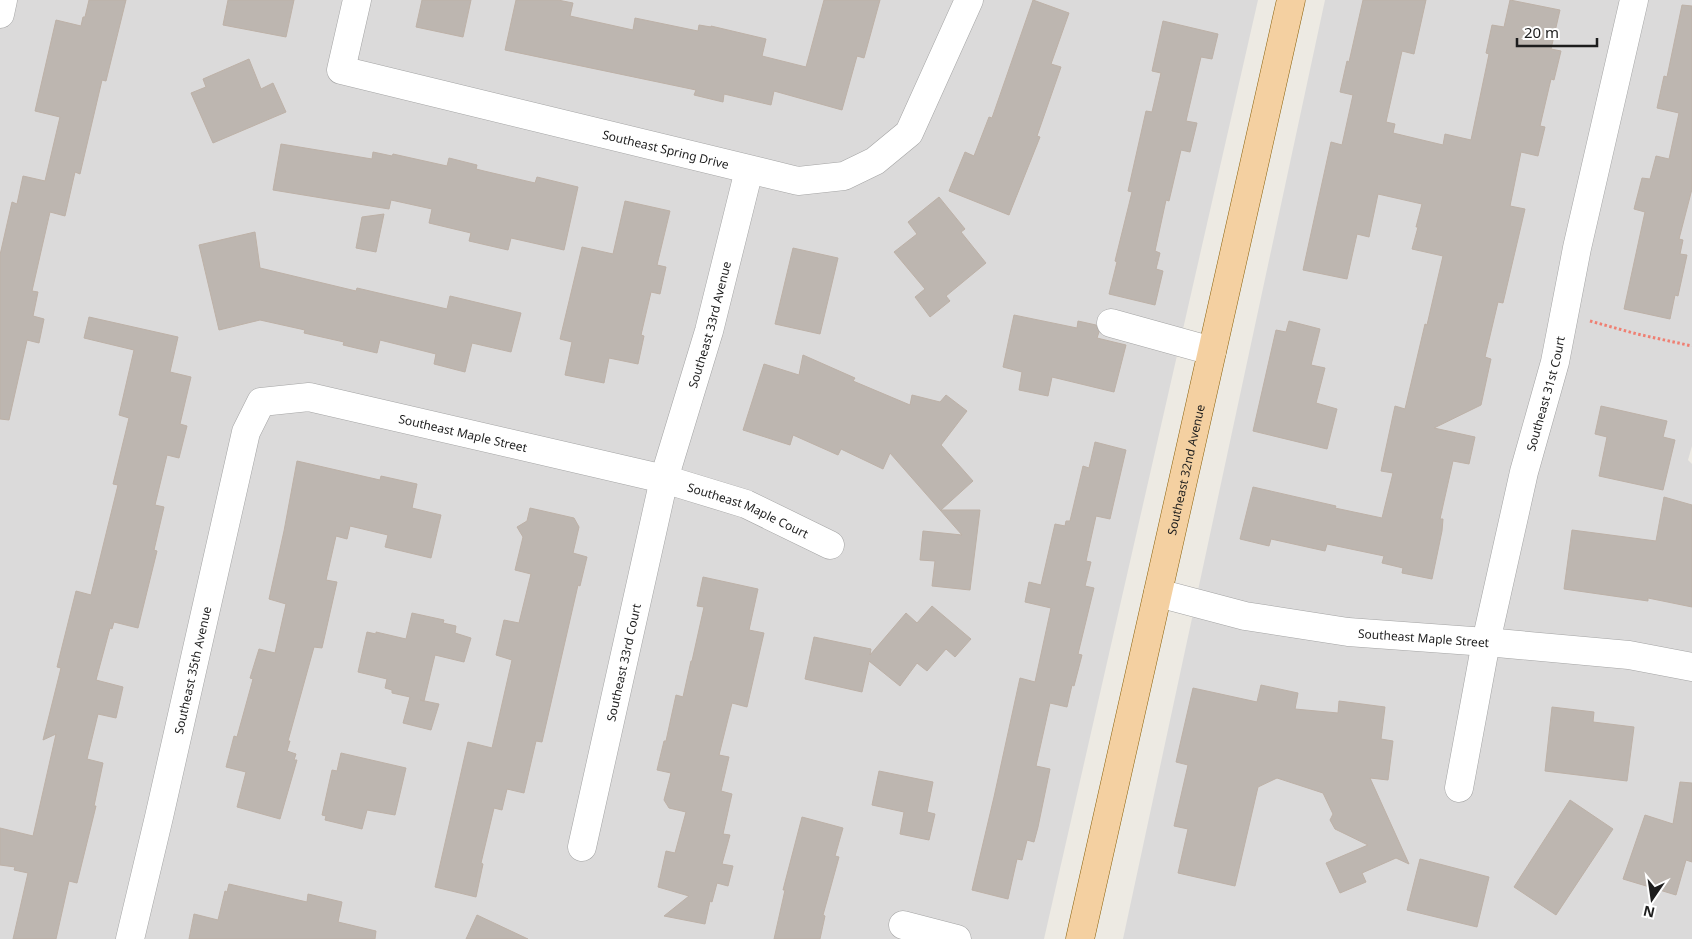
<svg xmlns="http://www.w3.org/2000/svg" width="1692" height="939" font-family="'Noto Sans',sans-serif">
<rect width="100%" height="100%" fill="#edeae3"/>
<g fill="#dbdada">
<path d="M 0,0 L 1258,0 L 1044,939 L 0,939 Z"/>
<path d="M 1325,0 L 1692,0 L 1692,446 L 1688,460 L 1692,464 L 1692,939 L 1123,939 Z"/>
</g>
<g fill="#bdb6b0" stroke="#bdb1a7">
<path d="M 89,0 L 126,0 L 106,81 L 102,80 L 80,174 L 75,172 L 65,216 L 50,212 L 32,291 L 38,292 L 33,316 L 44,319 L 39,343 L 27,340 L 9,420 L 0,419 L 0,255 L 12,202 L 17,204 L 23,176 L 45,181 L 60,117 L 35,111 L 56,20 L 81,26 L 83,17 L 85,17 Z"/>
<path d="M 228,0 L 294,0 L 286,37 L 223,25 Z"/>
<path d="M 422,0 L 471,0 L 463,37 L 416,27 Z"/>
<path d="M 516,0 L 558,0 L 573,3 L 570,16 L 633,30 L 635,18 L 698,31 L 699,25 L 711,27 L 711,26 L 766,39 L 762,56 L 806,67 L 824,0 L 880,0 L 864,58 L 857,56 L 842,110 L 774,91 L 771,105 L 724,94 L 723,102 L 694,95 L 696,90 L 505,50 Z"/>
<path d="M 1033,0 L 1069,13 L 1051,64 L 1061,67 L 1037,136 L 1040,137 L 1009,215 L 949,191 L 965,152 L 974,156 L 989,117 L 992,118 Z"/>
<path d="M 1363,0 L 1426,0 L 1414,54 L 1402,51 L 1386,122 L 1395,124 L 1393,133 L 1443,145 L 1445,134 L 1471,140 L 1489,54 L 1486,53 L 1492,25 L 1504,27 L 1510,0 L 1560,10 L 1551,49 L 1561,51 L 1554,80 L 1551,79 L 1540,126 L 1545,127 L 1538,156 L 1521,152 L 1510,206 L 1525,209 L 1503,303 L 1498,302 L 1485,357 L 1491,359 L 1481,405 L 1434,428 L 1475,437 L 1469,464 L 1453,461 L 1440,519 L 1443,519 L 1442,531 L 1432,579 L 1402,573 L 1403,568 L 1382,563 L 1384,556 L 1327,544 L 1325,551 L 1271,539 L 1269,546 L 1240,539 L 1253,487 L 1336,506 L 1335,508 L 1382,518 L 1393,473 L 1381,471 L 1395,406 L 1405,409 L 1425,324 L 1427,325 L 1443,256 L 1412,249 L 1418,227 L 1416,227 L 1422,204 L 1378,194 L 1369,237 L 1357,234 L 1347,279 L 1303,270 L 1331,142 L 1342,145 L 1353,95 L 1340,92 L 1347,61 L 1349,62 Z"/>
<path d="M 1682,5 L 1692,6 L 1692,189 L 1679,239 L 1683,240 L 1680,254 L 1687,255 L 1678,296 L 1675,295 L 1670,319 L 1624,309 L 1645,212 L 1634,209 L 1642,178 L 1650,179 L 1656,156 L 1669,159 L 1679,113 L 1657,108 L 1664,76 L 1667,77 Z"/>
<path d="M 1163,21 L 1218,34 L 1212,59 L 1201,57 L 1186,121 L 1197,123 L 1190,152 L 1181,150 L 1169,201 L 1166,200 L 1155,251 L 1160,253 L 1156,269 L 1163,271 L 1155,305 L 1109,294 L 1117,262 L 1115,261 L 1132,192 L 1128,191 L 1146,111 L 1152,112 L 1161,73 L 1152,71 Z"/>
<path d="M 249,59 L 261,89 L 273,83 L 286,112 L 213,143 L 191,93 L 206,87 L 203,79 Z"/>
<path d="M 281,144 L 372,159 L 373,152 L 392,156 L 393,154 L 447,166 L 449,158 L 477,165 L 476,169 L 484,171 L 535,183 L 537,177 L 578,187 L 564,250 L 511,238 L 508,250 L 469,241 L 471,233 L 429,223 L 432,209 L 391,200 L 389,209 L 273,190 Z"/>
<path d="M 939,197 L 965,229 L 961,232 L 986,263 L 946,296 L 950,301 L 930,317 L 915,297 L 925,289 L 894,252 L 917,234 L 908,222 Z"/>
<path d="M 625,201 L 670,211 L 657,265 L 666,267 L 660,294 L 651,292 L 641,335 L 644,336 L 638,364 L 609,358 L 604,383 L 565,375 L 572,342 L 560,339 L 582,247 L 613,254 Z"/>
<path d="M 384,214 L 376,252 L 356,248 L 362,217 Z"/>
<path d="M 255,232 L 260,268 L 356,291 L 357,288 L 447,309 L 450,296 L 521,313 L 511,352 L 472,343 L 465,372 L 434,364 L 436,354 L 380,340 L 377,353 L 343,345 L 344,342 L 304,333 L 305,330 L 260,320 L 219,330 L 199,245 Z"/>
<path d="M 793,248 L 838,258 L 820,334 L 775,324 Z"/>
<path d="M 1014,315 L 1077,328 L 1078,321 L 1096,325 L 1099,332 L 1097,338 L 1126,345 L 1114,392 L 1052,377 L 1048,396 L 1019,390 L 1022,372 L 1003,367 Z"/>
<path d="M 89,317 L 178,337 L 170,372 L 191,377 L 180,424 L 187,426 L 179,458 L 167,455 L 155,505 L 164,507 L 154,550 L 157,551 L 138,628 L 114,622 L 112,629 L 110,628 L 96,680 L 123,687 L 116,718 L 98,714 L 87,759 L 103,763 L 94,806 L 96,806 L 77,883 L 69,881 L 56,939 L 13,939 L 28,873 L 14,870 L 15,867 L 0,865 L 0,828 L 33,836 L 56,734 L 43,740 L 61,668 L 57,667 L 76,591 L 91,595 L 118,485 L 113,484 L 129,418 L 119,415 L 134,350 L 84,338 Z"/>
<path d="M 1289,321 L 1320,329 L 1311,365 L 1325,368 L 1316,403 L 1337,409 L 1327,449 L 1253,431 L 1276,330 L 1286,332 Z"/>
<path d="M 803,355 L 855,378 L 853,381 L 910,405 L 912,395 L 940,402 L 946,395 L 967,411 L 941,445 L 973,481 L 941,510 L 980,510 L 970,590 L 932,586 L 935,561 L 920,560 L 923,531 L 962,535 L 890,453 L 883,469 L 841,449 L 838,455 L 793,435 L 790,445 L 743,430 L 764,364 L 799,375 Z"/>
<path d="M 1601,406 L 1667,421 L 1663,437 L 1675,440 L 1663,490 L 1599,476 L 1607,437 L 1595,434 Z"/>
<path d="M 1095,442 L 1126,450 L 1110,519 L 1096,516 L 1086,561 L 1091,562 L 1085,586 L 1094,588 L 1078,654 L 1082,655 L 1074,686 L 1072,685 L 1067,707 L 1050,703 L 1036,766 L 1050,769 L 1038,827 L 1034,842 L 1027,840 L 1022,860 L 1017,859 L 1008,899 L 972,890 L 994,797 L 1020,678 L 1035,682 L 1051,608 L 1025,602 L 1029,582 L 1041,585 L 1055,524 L 1065,526 L 1066,521 L 1070,521 L 1083,466 L 1089,468 Z"/>
<path d="M 297,461 L 380,480 L 381,476 L 417,484 L 412,508 L 441,515 L 431,558 L 385,547 L 388,535 L 350,526 L 347,539 L 336,536 L 326,580 L 337,582 L 322,648 L 314,647 L 288,741 L 290,741 L 287,751 L 296,754 L 294,760 L 297,760 L 280,819 L 237,807 L 246,772 L 226,767 L 234,736 L 237,737 L 253,679 L 250,678 L 259,649 L 275,653 L 286,604 L 269,599 L 284,531 Z"/>
<path d="M 1664,497 L 1692,505 L 1692,607 L 1648,598 L 1648,601 L 1564,589 L 1572,530 L 1656,541 Z"/>
<path d="M 530,508 L 574,518 L 579,527 L 573,553 L 587,557 L 580,586 L 578,585 L 542,742 L 536,741 L 524,793 L 507,789 L 502,810 L 494,808 L 481,863 L 483,864 L 476,897 L 435,887 L 468,742 L 492,748 L 512,660 L 496,655 L 504,620 L 519,623 L 531,574 L 515,570 L 523,537 L 517,527 L 527,521 Z"/>
<path d="M 703,577 L 758,589 L 749,630 L 764,633 L 747,707 L 732,703 L 719,755 L 729,757 L 721,791 L 732,794 L 723,834 L 730,835 L 722,864 L 733,866 L 728,886 L 717,883 L 712,902 L 710,901 L 705,924 L 664,916 L 689,896 L 658,887 L 666,851 L 675,853 L 686,812 L 669,808 L 664,800 L 671,773 L 657,770 L 664,741 L 666,741 L 676,695 L 683,697 L 691,661 L 692,661 L 704,607 L 697,606 Z"/>
<path d="M 932,606 L 971,639 L 955,657 L 946,649 L 927,671 L 917,663 L 900,686 L 869,661 L 862,692 L 805,679 L 814,637 L 871,649 L 870,655 L 906,613 L 917,623 Z"/>
<path d="M 412,613 L 444,620 L 443,623 L 456,626 L 455,633 L 471,638 L 464,662 L 435,655 L 424,701 L 420,700 L 439,704 L 431,730 L 403,723 L 410,697 L 392,693 L 392,690 L 385,688 L 387,679 L 358,672 L 367,632 L 376,634 L 376,632 L 406,639 Z"/>
<path d="M 1261,685 L 1298,693 L 1295,709 L 1338,713 L 1339,701 L 1385,707 L 1381,739 L 1393,741 L 1388,780 L 1370,778 L 1409,864 L 1396,858 L 1362,873 L 1366,882 L 1340,893 L 1326,863 L 1368,845 L 1335,829 L 1330,820 L 1333,814 L 1323,793 L 1277,778 L 1258,787 L 1235,886 L 1178,873 L 1188,829 L 1174,826 L 1188,765 L 1176,762 L 1193,688 L 1257,702 Z"/>
<path d="M 1552,707 L 1594,712 L 1593,722 L 1634,727 L 1627,781 L 1545,771 Z"/>
<path d="M 341,753 L 406,768 L 395,815 L 367,810 L 362,829 L 325,820 L 326,816 L 322,815 L 332,770 L 337,771 Z"/>
<path d="M 879,771 L 933,782 L 927,812 L 935,814 L 929,840 L 900,834 L 904,812 L 872,805 Z"/>
<path d="M 1680,782 L 1692,783 L 1692,862 L 1686,860 L 1676,895 L 1623,879 L 1645,815 L 1673,824 Z"/>
<path d="M 1570,800 L 1613,829 L 1556,915 L 1514,887 Z"/>
<path d="M 802,817 L 843,828 L 835,856 L 839,857 L 823,915 L 825,916 L 820,939 L 774,939 L 785,890 L 783,890 Z"/>
<path d="M 1420,859 L 1489,877 L 1477,927 L 1407,910 Z"/>
<path d="M 229,884 L 307,902 L 308,894 L 342,902 L 338,922 L 376,931 L 375,939 L 189,939 L 194,914 L 218,920 L 225,891 L 227,892 Z"/>
<path d="M 477,915 L 528,939 L 466,939 Z"/>
</g>
<g fill="none" stroke-linecap="round" stroke-linejoin="round">
<g stroke="#a4a4a4" stroke-width="29">
<g id="minor">
<path id="s1" d="M 357,0 L 341,70 L 798,181 L 844,176 L 875,161 L 909,133 L 969,0"/>
<path d="M 0,14 L 3,0"/>
<path d="M 1111,323 L 1212,351"/>
<path id="s2" d="M 1158,593 L 1245,616 L 1348,632 L 1486,642 L 1629,655 L 1692,667"/>
<path id="s3" d="M 1459,788 L 1486,642 L 1524,472 L 1555,362 L 1577,248 L 1634,0"/>
<path id="s4" d="M 582,847 L 664,479 L 709,331 L 749,170"/>
<path d="M 903,925 L 957,939"/>
<path id="s5" d="M 130,939 L 159,817 L 246,432 L 261,402 L 309,397 L 664,479 L 746,504 L 830,545"/>
</g>
</g>
<g stroke="#8a600b" stroke-width="29">
<g id="major">
<path id="s6" d="M 1080,939 L 1291,0"/>
</g>
</g>
<path stroke="#ef7f72" stroke-width="3" stroke-dasharray="2.5 2.5" stroke-linecap="butt" d="M 1590,321 L 1637,334 L 1692,346"/>
<use href="#minor" stroke="#fff" stroke-width="28"/>
<use href="#major" stroke="#f4d0a1" stroke-width="28"/>
</g>
<g text-anchor="middle" dominant-baseline="central" stroke-width="4.5" stroke-linejoin="round" paint-order="stroke">
<g font-size="12" fill="#1d1d1d" stroke="#fff">
<text stroke="none"><textPath href="#s1" startOffset="406">Southeast Spring Drive</textPath></text>
<text stroke="none"><textPath href="#s4" startOffset="538">Southeast 33rd Avenue</textPath></text>
<text stroke="none"><textPath href="#s3" startOffset="404">Southeast 31st Court</textPath></text>
<text stroke="none"><textPath href="#s5" startOffset="760">Southeast Maple Street</textPath></text>
<text stroke="none"><textPath href="#s6" startOffset="481">Southeast 32nd Avenue</textPath></text>
<text stroke="none"><textPath href="#s5" startOffset="1056">Southeast Maple Court</textPath></text>
<text stroke="none"><textPath href="#s2" startOffset="270">Southeast Maple Street</textPath></text>
<text stroke="none"><textPath href="#s4" startOffset="189">Southeast 33rd Court</textPath></text>
<text stroke="none"><textPath href="#s5" startOffset="276">Southeast 35th Avenue</textPath></text>
</g>
</g>
<g transform="translate(1652 899) rotate(193)" stroke="#ffffff" stroke-width="4" paint-order="stroke">
<path d="M0-4L9 19L0 12L-9 19Z" fill="#1d1d1d"/>
<text y="-8" font-size="14" font-weight="bold" text-anchor="middle" fill="#1d1d1d">N</text>
</g>
<path d="M1517 38v8h80v-8" fill="none" stroke="#1d1d1d" stroke-width="2.5"/>
<text x="1524" y="38" font-size="15" fill="#1d1d1d" stroke="#ffffff" stroke-width="4" paint-order="stroke">20 m</text>
</svg>
